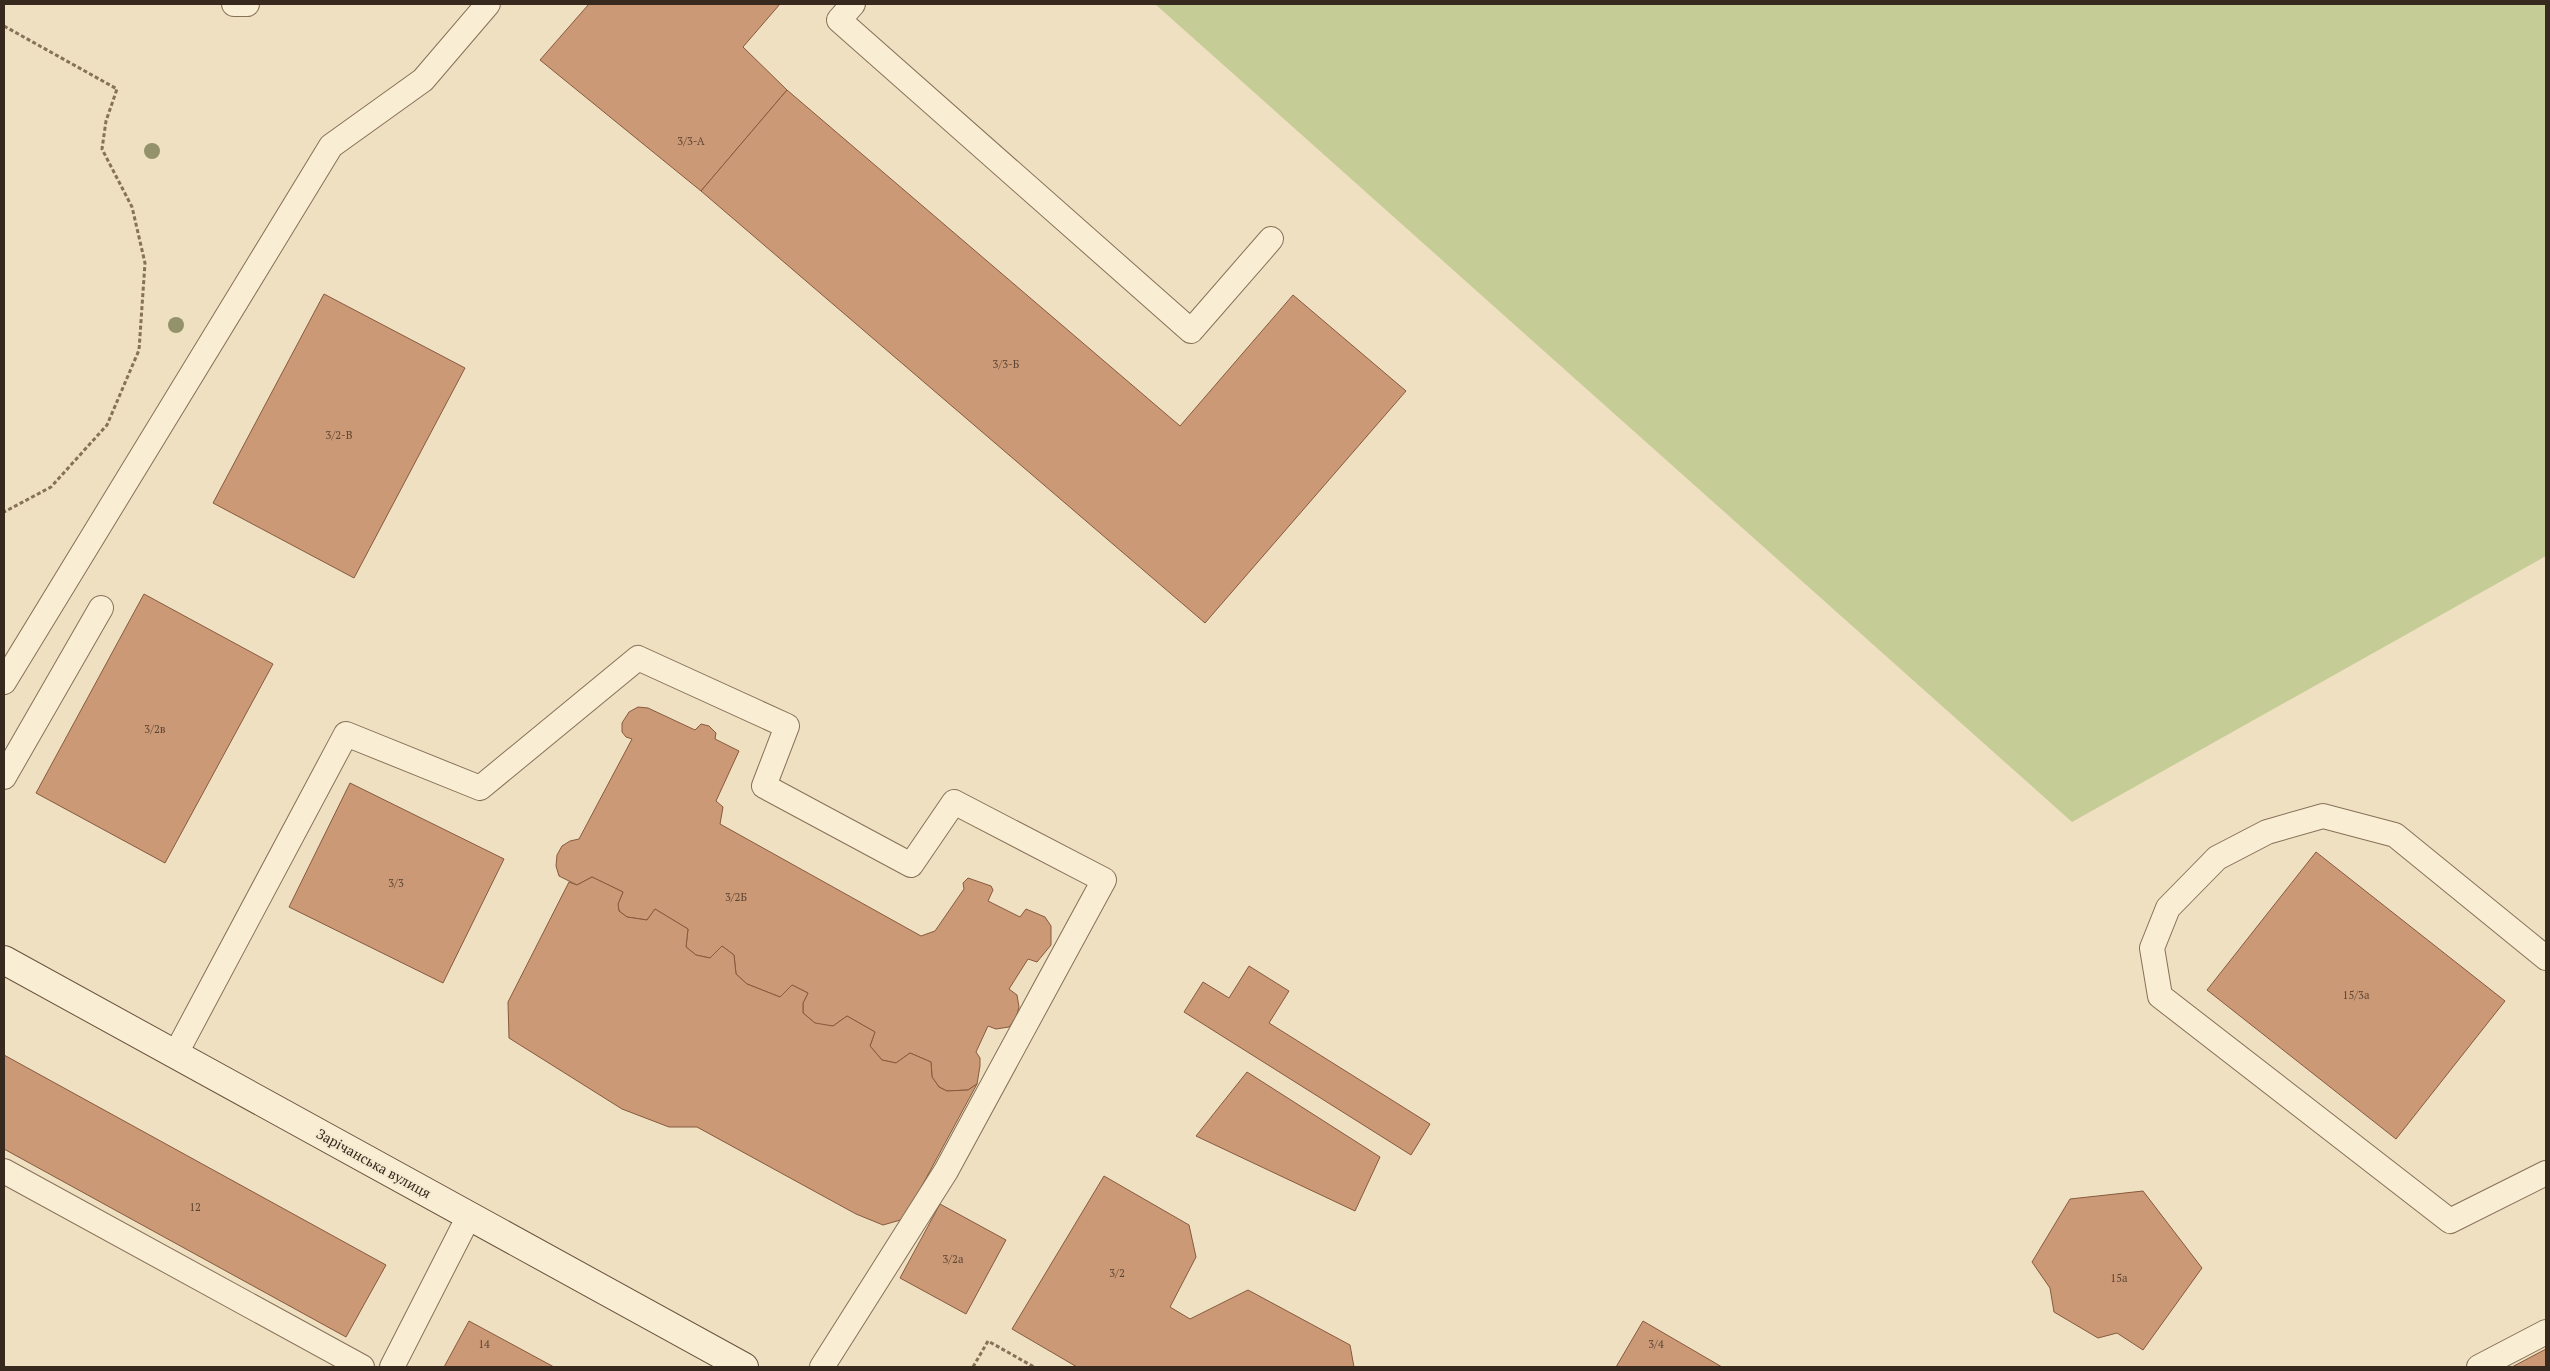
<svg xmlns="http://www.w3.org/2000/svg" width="2550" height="1371" font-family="'PT Serif',serif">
<rect width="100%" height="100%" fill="#eee0c1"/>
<path fill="#c6cc95" d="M 1155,4 L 2546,4 L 2546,556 L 2072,822 Z"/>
<g fill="#cc9976" stroke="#875a3e">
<path d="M 589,4 L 780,4 L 743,47 L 787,90 L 701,191 L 540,60 Z"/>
<path d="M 787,90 L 1180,426 L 1293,295 L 1406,391 L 1205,623 L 701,191 Z"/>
<path d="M 324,294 L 465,368 L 354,578 L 213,503 Z"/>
<path d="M 144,594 L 273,664 L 165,863 L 36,793 Z"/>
<path d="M 638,707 L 648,708 L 695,730 L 701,724 L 709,726 L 716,733 L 715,739 L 739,751 L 716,801 L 723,807 L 720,824 L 921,936 L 935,931 L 964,889 L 963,883 L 968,878 L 991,886 L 993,890 L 988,901 L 1020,917 L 1026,909 L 1045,917 L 1051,926 L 1051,945 L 1037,962 L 1028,959 L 1009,989 L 1017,995 L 1019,1007 L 1016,1018 L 1009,1027 L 996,1029 L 988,1026 L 976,1052 L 980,1058 L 980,1066 L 977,1084 L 968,1090 L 947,1091 L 939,1087 L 932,1077 L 931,1062 L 910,1053 L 896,1063 L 882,1060 L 870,1046 L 875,1032 L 847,1016 L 833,1026 L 824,1026 L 815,1023 L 803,1013 L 803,1003 L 808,993 L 792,985 L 780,997 L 747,984 L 736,974 L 734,955 L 722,946 L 710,958 L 696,955 L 686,947 L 688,929 L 655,909 L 647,920 L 627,917 L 619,911 L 618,904 L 623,892 L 592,877 L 577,885 L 559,876 L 556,866 L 557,855 L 562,846 L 570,841 L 579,839 L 632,739 L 626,737 L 622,732 L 622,723 L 629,712 Z"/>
<path d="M 350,783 L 504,859 L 443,983 L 289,907 Z"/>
<path d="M 2316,852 L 2505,1001 L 2396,1139 L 2207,990 Z"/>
<path d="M 592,877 L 623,892 L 618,904 L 619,911 L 627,917 L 647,920 L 655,909 L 688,929 L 686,947 L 696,955 L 710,958 L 722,946 L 734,955 L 736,974 L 747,984 L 780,997 L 792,985 L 808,993 L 803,1003 L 803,1013 L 815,1023 L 833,1026 L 847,1016 L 875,1032 L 870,1046 L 882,1060 L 896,1063 L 910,1053 L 931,1062 L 932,1077 L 939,1087 L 947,1091 L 968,1090 L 977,1084 L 904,1219 L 883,1225 L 856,1214 L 697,1127 L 669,1127 L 622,1109 L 509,1038 L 508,1002 L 569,882 L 577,885 Z"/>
<path d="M 1249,966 L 1289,991 L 1269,1023 L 1430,1124 L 1411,1155 L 1184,1012 L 1203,982 L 1229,998 Z"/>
<path d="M 4,1055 L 386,1265 L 346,1337 L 4,1149 Z"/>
<path d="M 1247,1072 L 1380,1157 L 1355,1211 L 1196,1136 Z"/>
<path d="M 1104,1176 L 1189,1225 L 1196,1257 L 1170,1307 L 1190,1319 L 1248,1290 L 1350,1345 L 1354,1367 L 1077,1367 L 1012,1329 Z"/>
<path d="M 2143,1191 L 2202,1268 L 2143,1350 L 2117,1333 L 2098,1338 L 2054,1312 L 2050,1288 L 2032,1262 L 2070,1199 Z"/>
<path d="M 940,1204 L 1006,1240 L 966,1314 L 900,1278 Z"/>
<path d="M 469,1321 L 554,1367 L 444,1367 Z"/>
<path d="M 1643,1321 L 1722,1367 L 1616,1367 Z"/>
<path d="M 2546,1349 L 2546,1367 L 2512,1367 Z"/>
</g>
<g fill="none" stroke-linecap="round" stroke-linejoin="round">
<g stroke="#877158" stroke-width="26">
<g id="lane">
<path d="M 234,4 L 247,4"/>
<path d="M 853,4 L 839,20 L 1191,331 L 1271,239"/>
<path d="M 4,682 L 331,146 L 423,80 L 488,4"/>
<path d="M 4,777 L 101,608"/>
<path d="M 2546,958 L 2395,835 L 2323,816 L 2267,832 L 2217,858 L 2168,908 L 2152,948 L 2160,996 L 2450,1221 L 2546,1173"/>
<path d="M 175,1055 L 346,734 L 480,788 L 638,658 L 787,726 L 764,786 L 911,865 L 954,802 L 1104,880 L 946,1171 L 822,1367"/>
<path d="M 4,1171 L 362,1367"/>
<path d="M 392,1367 L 469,1216"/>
<path d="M 2479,1367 L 2546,1332"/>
</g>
</g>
<g stroke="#69523c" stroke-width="30">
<path id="secondary" d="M 4,960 L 744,1367"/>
</g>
<g stroke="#877158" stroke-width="3" stroke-dasharray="4 2.5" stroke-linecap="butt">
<path d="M 4,26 L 117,89 L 106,121 L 102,149 L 132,207 L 145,263 L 139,350 L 107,425 L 51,487 L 4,512"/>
<path d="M 973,1367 L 988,1341 L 1034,1367"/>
</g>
<use href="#lane" stroke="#f9edd4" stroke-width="24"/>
<use href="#secondary" stroke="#f9edd4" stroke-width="28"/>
</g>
<g fill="#93926a">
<circle cx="152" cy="151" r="8"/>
<circle cx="176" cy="325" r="8"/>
</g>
<g text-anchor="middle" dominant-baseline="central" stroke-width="4" stroke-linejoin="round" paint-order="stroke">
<g font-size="11" fill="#5c4533">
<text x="691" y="141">3/3-А</text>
<text x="1006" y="364">3/3-Б</text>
<text x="339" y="435">3/2-В</text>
<text x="155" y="729">3/2в</text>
<text x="396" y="883">3/3</text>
<text x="736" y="897">3/2Б</text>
<text x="2356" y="995">15/3а</text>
<text x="195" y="1207">12</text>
<text x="953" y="1259">3/2а</text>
<text x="1117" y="1273">3/2</text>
<text x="2119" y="1278">15а</text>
<text x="484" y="1344">14</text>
<text x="1656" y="1344">3/4</text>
</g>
<g font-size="14" fill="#37291d" stroke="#f5ead0">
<text transform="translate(374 1163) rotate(29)">Зарічанська вулиця</text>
</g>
</g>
<rect width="2550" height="1371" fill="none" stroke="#37291d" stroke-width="10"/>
</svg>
